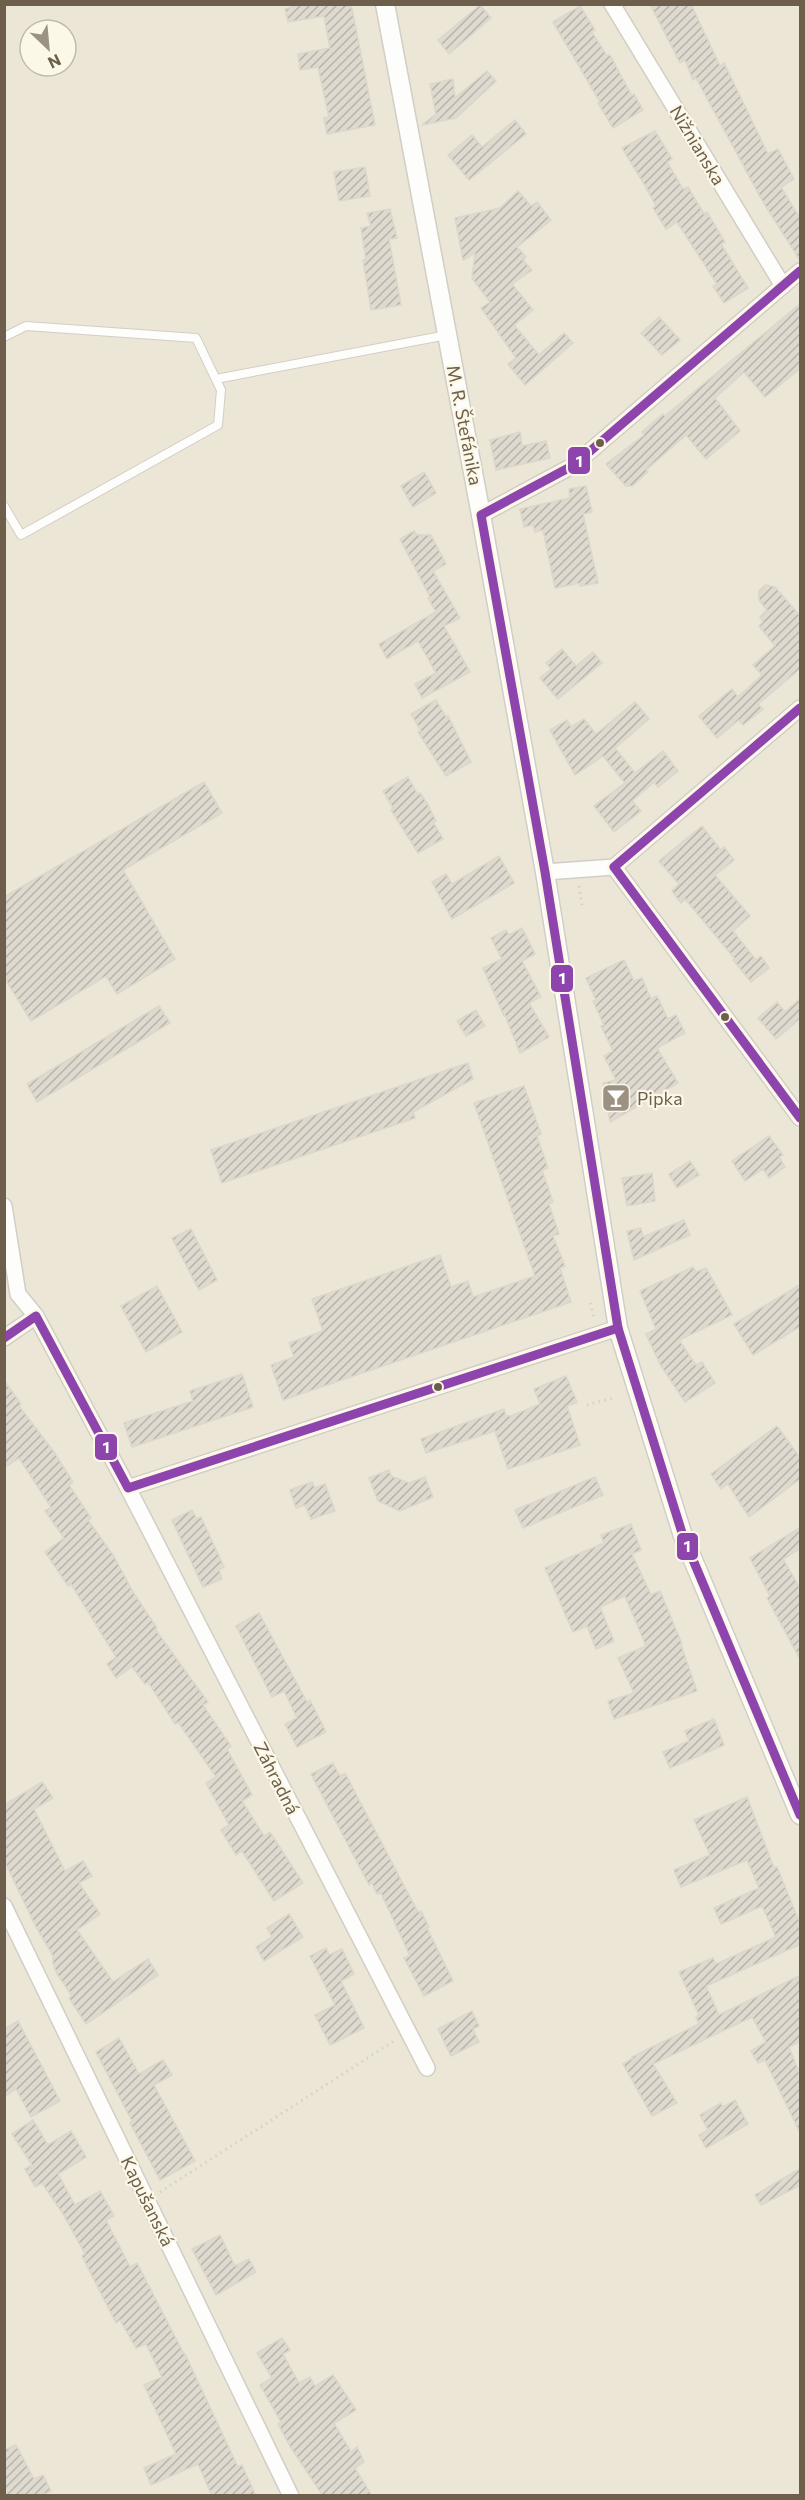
<svg xmlns="http://www.w3.org/2000/svg" width="805" height="2500" font-family="Commissioner,sans-serif">
<defs>
<pattern id="building-hatch" width="6" height="6" patternUnits="userSpaceOnUse" patternTransform="scale(1.5)"><rect width="6" height="6" fill="#dfdad0"/><path d="M-1 1l2-2M0 6l6-6M5 7l2-2" fill="none" stroke="#b9b4ab"/></pattern>
</defs>
<rect width="100%" height="100%" fill="#f4f2e8"/>
<path fill="#ece6d6" fill-rule="evenodd" d="M 5,5 L 800,5 L 800,2495 L 5,2495 ZM 30,30 L 66,30 L 66,66 L 30,66 Z"/>
<g fill="url(#building-hatch)" stroke="#dcd6cb" stroke-width="1.5">
<path d="M 302,4 L 351,4 L 375,125 L 327,134 L 324,118 L 329,117 L 318,67 L 300,70 L 298,54 L 330,48 L 324,16 L 288,22 L 285,9 Z"/>
<path d="M 650,4 L 691,4 L 720,66 L 724,63 L 768,154 L 778,149 L 794,179 L 781,187 L 801,220 L 801,262 L 763,202 L 696,78 L 693,80 L 685,60 L 680,63 Z"/>
<path d="M 480,5 L 491,18 L 449,54 L 438,40 Z"/>
<path d="M 580,6 L 595,30 L 592,32 L 607,56 L 610,55 L 632,96 L 634,94 L 643,110 L 613,128 L 598,103 L 600,102 L 553,22 Z"/>
<path d="M 487,71 L 496,81 L 456,118 L 422,125 L 436,114 L 430,84 L 453,79 L 455,98 Z"/>
<path d="M 515,120 L 526,134 L 469,180 L 448,155 L 472,135 L 482,147 Z"/>
<path d="M 655,131 L 672,159 L 667,162 L 683,189 L 688,187 L 704,214 L 707,212 L 725,242 L 721,244 L 748,288 L 724,303 L 713,286 L 717,284 L 677,222 L 666,229 L 653,208 L 656,206 L 644,184 L 622,148 Z"/>
<path d="M 365,167 L 370,196 L 339,201 L 334,172 Z"/>
<path d="M 518,191 L 531,206 L 537,202 L 551,220 L 517,247 L 526,257 L 523,260 L 532,270 L 512,284 L 533,310 L 514,325 L 539,355 L 564,333 L 573,343 L 525,385 L 508,364 L 516,358 L 481,308 L 490,302 L 472,278 L 475,253 L 463,260 L 455,218 L 500,208 Z"/>
<path d="M 390,209 L 397,238 L 389,239 L 401,305 L 371,310 L 363,260 L 366,260 L 361,228 L 371,226 L 367,213 Z"/>
<path d="M 801,303 L 801,368 L 765,397 L 744,372 L 715,398 L 740,431 L 706,459 L 686,435 L 646,470 L 648,472 L 632,486 L 626,486 L 606,464 L 644,435 L 642,432 L 663,414 L 665,416 Z"/>
<path d="M 659,317 L 680,340 L 662,355 L 641,333 Z"/>
<path d="M 520,432 L 522,446 L 546,441 L 550,458 L 496,470 L 490,440 Z"/>
<path d="M 424,472 L 436,493 L 413,507 L 401,486 Z"/>
<path d="M 586,486 L 592,512 L 583,514 L 598,583 L 580,586 L 580,583 L 555,588 L 543,530 L 535,532 L 533,525 L 524,527 L 520,509 L 570,498 L 569,489 Z"/>
<path d="M 414,531 L 417,535 L 431,535 L 446,564 L 433,571 L 460,618 L 444,626 L 470,672 L 422,698 L 415,684 L 436,673 L 418,641 L 387,659 L 379,644 L 436,612 L 428,598 L 430,597 L 400,539 Z"/>
<path d="M 765,585 L 775,587 L 801,617 L 801,668 L 758,704 L 763,709 L 743,725 L 739,720 L 717,738 L 699,716 L 732,689 L 738,697 L 762,675 L 753,665 L 775,646 L 759,626 L 763,622 L 760,617 L 767,610 L 759,600 L 759,591 Z"/>
<path d="M 562,649 L 576,666 L 593,652 L 602,663 L 558,699 L 540,678 L 551,669 L 546,663 Z"/>
<path d="M 436,700 L 446,717 L 448,716 L 471,762 L 446,776 L 418,732 L 421,731 L 411,714 Z"/>
<path d="M 635,702 L 649,719 L 615,748 L 635,773 L 663,751 L 678,771 L 658,787 L 654,782 L 632,801 L 641,811 L 614,832 L 594,806 L 625,783 L 603,756 L 575,775 L 550,730 L 567,720 L 571,727 L 584,719 L 596,734 Z"/>
<path d="M 408,777 L 418,795 L 420,793 L 427,803 L 436,821 L 433,822 L 443,839 L 418,853 L 391,810 L 393,808 L 383,791 Z"/>
<path d="M 204,782 L 222,813 L 123,870 L 175,959 L 117,994 L 106,976 L 31,1021 L 4,977 L 4,897 Z"/>
<path d="M 702,826 L 721,850 L 724,847 L 734,860 L 715,875 L 750,916 L 733,931 L 756,960 L 761,956 L 769,968 L 751,982 L 733,960 L 735,959 L 685,899 L 681,903 L 672,891 L 679,884 L 659,861 Z"/>
<path d="M 499,856 L 514,883 L 452,919 L 432,882 L 446,874 L 452,884 Z"/>
<path d="M 522,928 L 535,954 L 522,961 L 541,997 L 529,1003 L 549,1037 L 520,1053 L 505,1015 L 504,1016 L 483,968 L 502,959 L 491,938 L 506,930 L 509,935 Z"/>
<path d="M 624,960 L 634,981 L 642,978 L 651,999 L 657,996 L 668,1019 L 676,1015 L 685,1033 L 657,1048 L 678,1083 L 610,1122 L 603,1083 L 616,1080 L 604,1056 L 613,1051 L 601,1026 L 604,1025 L 593,1001 L 596,1000 L 586,978 Z"/>
<path d="M 801,998 L 801,1018 L 776,1039 L 758,1018 L 777,1002 L 785,1012 Z"/>
<path d="M 159,1006 L 170,1023 L 37,1102 L 27,1084 Z"/>
<path d="M 476,1010 L 485,1026 L 466,1036 L 457,1021 Z"/>
<path d="M 468,1063 L 473,1079 L 413,1112 L 415,1118 L 222,1183 L 211,1150 Z"/>
<path d="M 524,1086 L 541,1134 L 537,1136 L 548,1168 L 542,1170 L 553,1202 L 549,1204 L 559,1234 L 553,1236 L 565,1266 L 560,1268 L 571,1302 L 283,1400 L 271,1365 L 294,1357 L 289,1343 L 323,1331 L 312,1299 L 440,1255 L 451,1287 L 468,1281 L 473,1297 L 535,1276 L 474,1103 Z"/>
<path d="M 769,1136 L 783,1155 L 779,1157 L 785,1167 L 769,1178 L 763,1169 L 745,1181 L 732,1161 Z"/>
<path d="M 690,1161 L 699,1175 L 677,1188 L 669,1174 Z"/>
<path d="M 652,1173 L 655,1201 L 627,1206 L 622,1178 Z"/>
<path d="M 684,1220 L 690,1235 L 634,1260 L 627,1231 L 641,1228 L 643,1237 Z"/>
<path d="M 191,1229 L 217,1280 L 199,1290 L 172,1238 Z"/>
<path d="M 693,1267 L 696,1272 L 706,1268 L 732,1315 L 679,1340 L 696,1365 L 702,1362 L 715,1383 L 685,1402 L 661,1366 L 646,1334 L 656,1329 L 640,1291 Z"/>
<path d="M 801,1284 L 801,1326 L 753,1355 L 734,1324 Z"/>
<path d="M 157,1286 L 182,1332 L 146,1352 L 121,1306 Z"/>
<path d="M 242,1374 L 253,1407 L 132,1447 L 124,1423 L 193,1401 L 190,1391 Z"/>
<path d="M 566,1376 L 577,1402 L 567,1406 L 580,1445 L 508,1469 L 495,1431 L 426,1453 L 421,1439 L 504,1409 L 506,1416 L 511,1416 L 540,1404 L 534,1389 Z"/>
<path d="M 4,1380 L 21,1404 L 19,1406 L 54,1452 L 73,1482 L 69,1485 L 91,1518 L 88,1520 L 113,1555 L 133,1592 L 157,1628 L 155,1629 L 208,1702 L 203,1705 L 231,1746 L 227,1749 L 252,1795 L 242,1801 L 264,1836 L 270,1832 L 303,1883 L 274,1901 L 242,1851 L 236,1855 L 221,1830 L 229,1825 L 206,1783 L 216,1777 L 178,1722 L 175,1724 L 148,1682 L 145,1684 L 132,1667 L 116,1678 L 107,1664 L 116,1657 L 71,1584 L 68,1586 L 45,1552 L 64,1538 L 45,1511 L 51,1507 L 19,1458 L 4,1468 Z"/>
<path d="M 777,1426 L 801,1459 L 801,1478 L 749,1517 L 728,1484 L 721,1489 L 711,1474 Z"/>
<path d="M 389,1470 L 391,1476 L 409,1483 L 425,1477 L 433,1497 L 400,1511 L 378,1501 L 369,1478 Z"/>
<path d="M 595,1477 L 603,1495 L 523,1528 L 515,1510 Z"/>
<path d="M 312,1482 L 315,1488 L 325,1484 L 335,1511 L 311,1519 L 305,1505 L 296,1508 L 290,1490 Z"/>
<path d="M 192,1510 L 197,1519 L 201,1517 L 224,1567 L 219,1570 L 222,1579 L 203,1587 L 172,1520 Z"/>
<path d="M 631,1524 L 641,1550 L 632,1554 L 651,1595 L 660,1591 L 682,1644 L 681,1645 L 697,1691 L 614,1719 L 608,1701 L 634,1693 L 618,1658 L 646,1646 L 625,1596 L 600,1607 L 614,1641 L 596,1649 L 587,1626 L 573,1632 L 545,1568 L 604,1543 L 601,1535 Z"/>
<path d="M 801,1527 L 801,1548 L 783,1559 L 801,1590 L 801,1661 L 767,1598 L 770,1596 L 750,1558 Z"/>
<path d="M 259,1613 L 307,1702 L 310,1700 L 326,1732 L 297,1747 L 285,1724 L 297,1718 L 284,1691 L 272,1697 L 236,1626 Z"/>
<path d="M 714,1719 L 724,1745 L 670,1768 L 663,1752 L 689,1741 L 685,1731 Z"/>
<path d="M 333,1763 L 340,1776 L 345,1773 L 410,1897 L 418,1912 L 421,1911 L 429,1927 L 427,1928 L 453,1981 L 424,1996 L 404,1958 L 410,1956 L 381,1893 L 377,1894 L 372,1883 L 369,1885 L 311,1774 Z"/>
<path d="M 42,1782 L 53,1798 L 34,1809 L 65,1871 L 83,1861 L 92,1876 L 79,1883 L 100,1914 L 77,1930 L 113,1982 L 148,1959 L 158,1975 L 86,2024 L 69,1998 L 72,1996 L 57,1974 L 53,1964 L 53,1956 L 35,1925 L 4,1860 L 4,1805 Z"/>
<path d="M 747,1797 L 774,1868 L 777,1867 L 801,1926 L 801,1944 L 706,1986 L 719,2015 L 801,1975 L 801,2041 L 789,2047 L 801,2077 L 801,2135 L 765,2060 L 758,2063 L 751,2051 L 766,2042 L 752,2017 L 653,2064 L 677,2103 L 652,2116 L 623,2064 L 633,2058 L 632,2057 L 699,2024 L 696,2017 L 699,2015 L 679,1972 L 713,1958 L 716,1964 L 776,1937 L 762,1906 L 721,1924 L 714,1908 L 759,1888 L 747,1860 L 681,1887 L 674,1870 L 710,1855 L 694,1820 Z"/>
<path d="M 289,1914 L 303,1937 L 264,1961 L 256,1947 L 272,1937 L 267,1928 Z"/>
<path d="M 326,1948 L 329,1955 L 342,1949 L 354,1974 L 341,1981 L 364,2028 L 330,2045 L 315,2015 L 335,2005 L 310,1956 Z"/>
<path d="M 472,2011 L 479,2026 L 473,2029 L 479,2042 L 451,2056 L 438,2029 Z"/>
<path d="M 18,2021 L 60,2101 L 31,2117 L 16,2089 L 4,2097 L 4,2029 Z"/>
<path d="M 119,2038 L 139,2074 L 163,2060 L 172,2075 L 154,2085 L 195,2161 L 160,2180 L 130,2123 L 132,2121 L 96,2052 Z"/>
<path d="M 735,2100 L 748,2124 L 706,2148 L 699,2135 L 708,2130 L 700,2115 L 721,2103 L 723,2107 Z"/>
<path d="M 33,2120 L 48,2145 L 71,2131 L 86,2157 L 58,2174 L 75,2205 L 100,2191 L 114,2216 L 106,2220 L 130,2267 L 137,2263 L 184,2354 L 185,2354 L 238,2467 L 242,2465 L 256,2496 L 212,2496 L 198,2464 L 151,2485 L 144,2468 L 176,2454 L 144,2385 L 162,2377 L 146,2344 L 136,2348 L 120,2320 L 116,2323 L 82,2256 L 85,2254 L 63,2214 L 42,2183 L 35,2187 L 25,2169 L 32,2165 L 12,2134 Z"/>
<path d="M 801,2168 L 801,2185 L 761,2205 L 755,2195 Z"/>
<path d="M 220,2235 L 235,2266 L 249,2259 L 256,2272 L 216,2295 L 192,2249 Z"/>
<path d="M 282,2338 L 290,2350 L 283,2354 L 299,2383 L 310,2377 L 315,2386 L 333,2375 L 356,2410 L 334,2423 L 351,2452 L 357,2447 L 364,2462 L 355,2468 L 372,2496 L 323,2496 L 291,2448 L 278,2424 L 281,2422 L 260,2385 L 272,2378 L 257,2353 Z"/>
<path d="M 16,2445 L 34,2479 L 43,2475 L 51,2491 L 40,2496 L 4,2496 L 4,2450 Z"/>
</g>
<g fill="none" stroke-linecap="round" stroke-linejoin="round">
<g stroke="#d2cec5" stroke-width="10">
<g id="service">
<path d="M 4,337 L 26,326 L 196,338 L 221,390 L 218,425 L 21,535 L 4,506"/>
<path d="M 216,379 L 447,335"/>
</g>
</g>
<g stroke="#d2cec5" stroke-width="18">
<g id="minor">
<path d="M 612,4 L 783,286"/>
<path d="M 481,515 L 574,465 L 800,271"/>
<path d="M 614,867 L 800,1118"/>
<path d="M 614,867 L 800,708"/>
<path d="M 545,872 L 614,867"/>
<path d="M 4,1206 L 18,1294 L 36,1316"/>
<path d="M 4,1338 L 36,1316 L 128,1488 L 618,1328"/>
<path d="M 128,1488 L 427,2068"/>
<path d="M 4,1906 L 291,2496"/>
</g>
</g>
<g stroke="#d2cec5" stroke-width="21">
<path id="tertiary" d="M 385,4 L 481,515 L 545,872 L 618,1328 L 683,1536 L 800,1815"/>
</g>
<g stroke="#d5d0ca" stroke-width="3" stroke-dasharray="1.5 4.5" stroke-linecap="butt">
<path d="M 579,886 L 582,905"/>
<path d="M 590,1303 L 594,1318"/>
<path d="M 587,1405 L 616,1397"/>
<path d="M 160,2192 L 394,2041"/>
</g>
<use href="#service" stroke="#fdfdfc" stroke-width="8"/>
<use href="#minor" stroke="#fdfdfc" stroke-width="15"/>
<use href="#tertiary" stroke="#fdfdfc" stroke-width="18"/>
<g stroke="#fcf8e8" stroke-width="14">
<g id="bus-1">
<path d="M 800,271 L 574,465 L 481,515 L 545,872 L 618,1328 L 683,1536 L 800,1815"/>
<path d="M 800,708 L 614,867 L 800,1118"/>
<path d="M 4,1338 L 36,1316 L 128,1488 L 618,1328"/>
</g>
</g>
<use href="#bus-1" stroke="#8e44ad" stroke-width="9"/>
</g>
<defs>
<g id="bar-square" transform="scale(1.5)"><rect x="-9" y="-9" width="18" height="18" rx="4" fill="#9c9283" stroke="#fcf8e8"/><path d="M-6-5H6L.8 .8V4.5H3.5V6h-7V4.5H-.8V.8Z" fill="#fff"/></g>
</defs>
<g fill-rule="evenodd">
<use href="#bar-square" x="616" y="1098"/>
</g>
<g fill="#6d5f4c" stroke="#fcf8e8" stroke-width="2">
<circle cx="600" cy="443" r="5"/>
<circle cx="725" cy="1017" r="5"/>
<circle cx="438" cy="1387" r="5"/>
</g>
<g text-anchor="middle" dominant-baseline="central" stroke-width="4.5" stroke-linejoin="round" paint-order="stroke">
<g font-size="18" fill="#6d5f4c" stroke="#fcf8e8">
<text transform="translate(698 145) rotate(59)">Nižnianska</text>
<text transform="translate(465 425) rotate(79)">M. R. Štefánika</text>
<text transform="translate(277 1778) rotate(63)">Záhradná</text>
<text transform="translate(148 2201) rotate(64)">Kapušanská</text>
</g>
<g font-size="18" fill="#6d5f4c" stroke="#fcf8e8" text-anchor="start">
<text x="637" y="1098">Pipka</text>
</g>
</g>
<g stroke="#fcf8e8" stroke-width="2">
<rect x="567" y="446" width="24" height="29" rx="6" fill="#8e44ad"/>
<rect x="550" y="964" width="24" height="29" rx="6" fill="#8e44ad"/>
<rect x="94" y="1433" width="24" height="28" rx="6" fill="#8e44ad"/>
<rect x="676" y="1532" width="23" height="29" rx="6" fill="#8e44ad"/>
</g>
<g font-size="16" text-anchor="middle" font-weight="bold" fill="#fff">
<text x="579" y="467">1</text>
<text x="562" y="984">1</text>
<text x="106" y="1453">1</text>
<text x="687" y="1552">1</text>
</g>
<rect width="805" height="2500" fill="none" stroke="#6d5f4c" stroke-width="12"/>
<g transform="translate(48 48) rotate(154)"><circle r="28" fill="#fcf8e8" stroke="#c3bbaa" stroke-width="1.5"/>
<path d="M0-4.5L10 22L0 15L-10 22Z" fill="#9c9283"/>
<text y="-9" font-size="16" font-weight="bold" text-anchor="middle" fill="#6d5f4c">N</text>
</g>
</svg>
